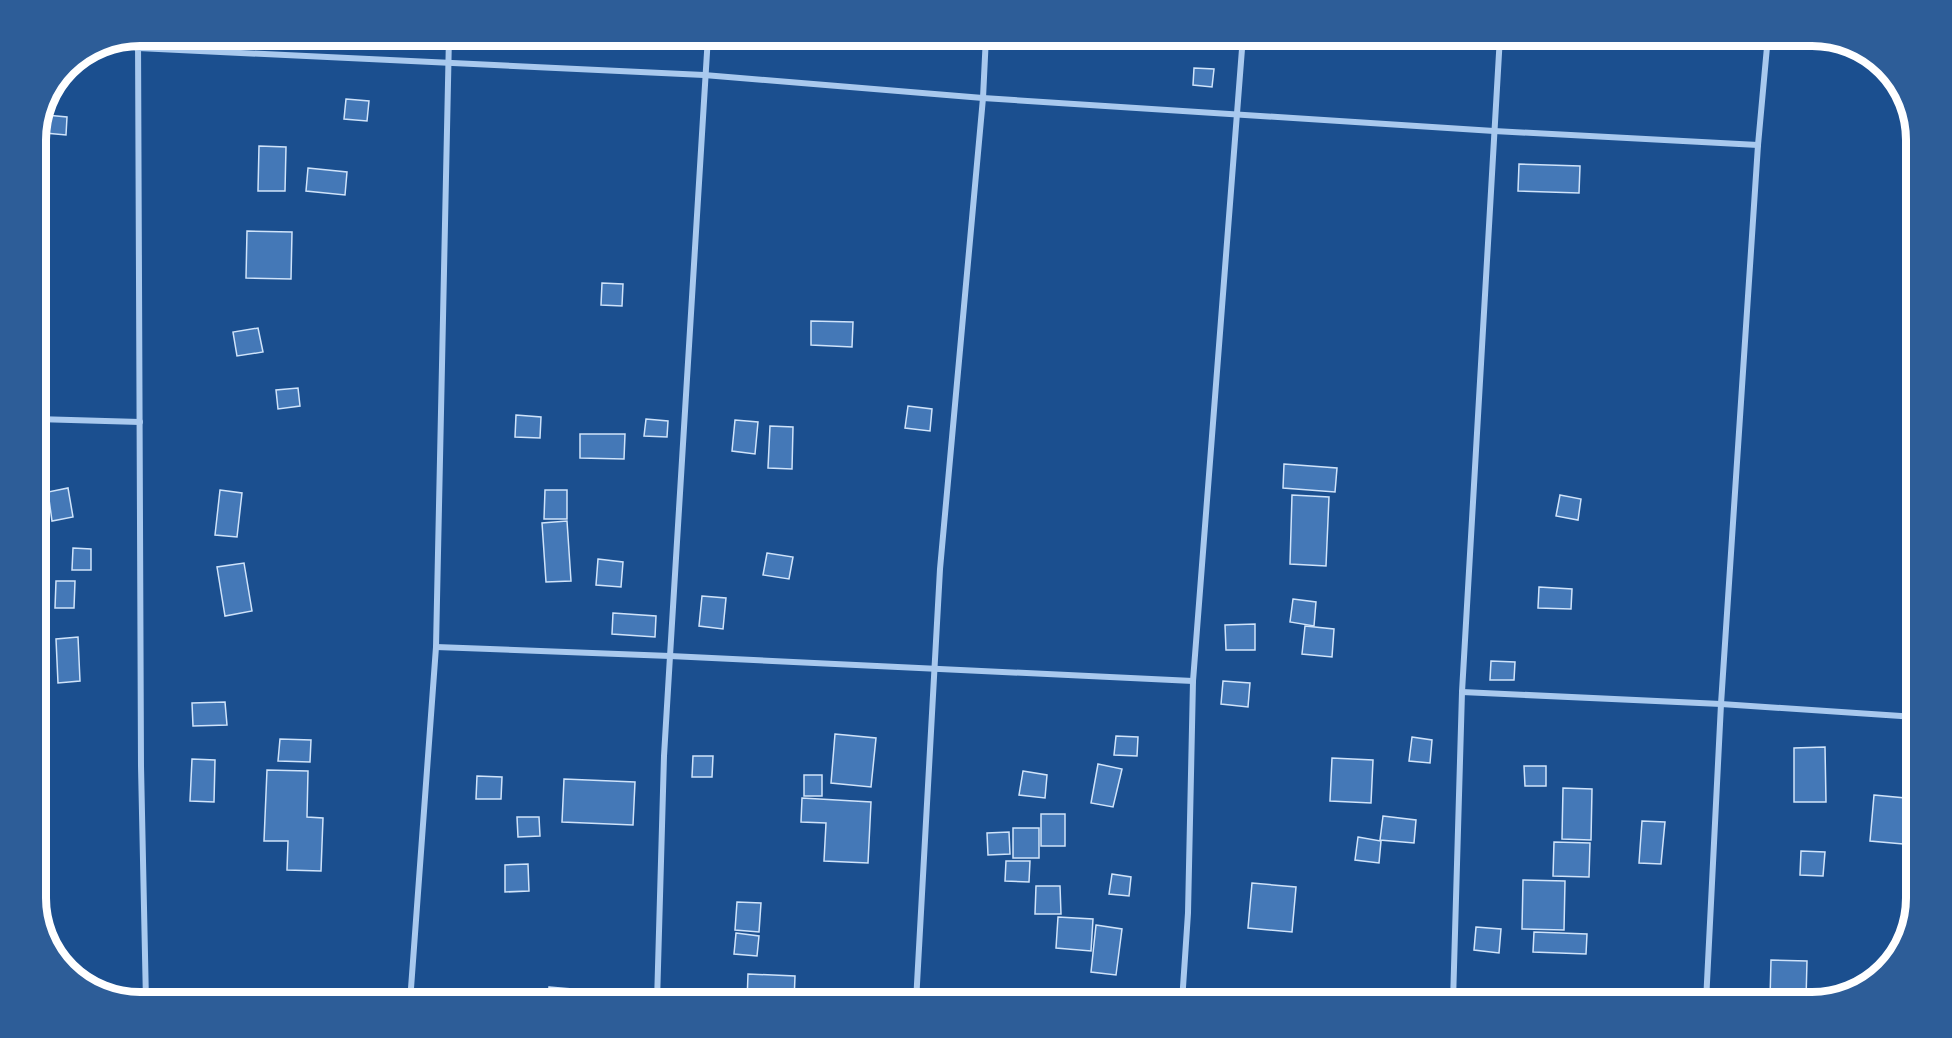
<svg xmlns="http://www.w3.org/2000/svg" width="1952" height="1038" font-family="Overpass,sans-serif">
<rect width="100%" height="100%" fill="#1b4f8f"/>
<g fill="#4478b7" stroke="#cfe3fa" stroke-width="1.5">
<path d="M 77,60 L 76,74 L 64,74 L 67,67 Z"/>
<path d="M 1194,68 L 1214,69 L 1212,87 L 1193,85 Z"/>
<path d="M 346,99 L 369,101 L 367,121 L 344,119 Z"/>
<path d="M 46,115 L 67,117 L 66,135 L 45,133 Z"/>
<path d="M 259,146 L 286,147 L 285,191 L 258,191 Z"/>
<path d="M 1519,164 L 1580,166 L 1579,193 L 1518,191 Z"/>
<path d="M 308,168 L 347,172 L 345,195 L 306,191 Z"/>
<path d="M 247,231 L 292,232 L 291,279 L 246,278 Z"/>
<path d="M 602,283 L 623,284 L 622,306 L 601,305 Z"/>
<path d="M 811,321 L 853,322 L 852,347 L 811,345 Z"/>
<path d="M 258,328 L 263,352 L 237,356 L 233,332 Z"/>
<path d="M 298,388 L 300,406 L 278,409 L 276,390 Z"/>
<path d="M 908,406 L 932,409 L 930,431 L 905,428 Z"/>
<path d="M 516,415 L 541,417 L 540,438 L 515,437 Z"/>
<path d="M 646,419 L 668,421 L 667,437 L 644,436 Z"/>
<path d="M 735,420 L 758,422 L 755,454 L 732,451 Z"/>
<path d="M 770,426 L 793,427 L 792,469 L 768,468 Z"/>
<path d="M 580,434 L 625,434 L 624,459 L 580,458 Z"/>
<path d="M 1284,464 L 1337,468 L 1335,492 L 1283,488 Z"/>
<path d="M 68,488 L 73,517 L 52,521 L 48,492 Z"/>
<path d="M 220,490 L 242,493 L 237,537 L 215,535 Z"/>
<path d="M 545,490 L 567,490 L 567,519 L 544,519 Z"/>
<path d="M 1292,495 L 1329,497 L 1326,566 L 1290,564 Z"/>
<path d="M 1560,495 L 1581,499 L 1578,520 L 1556,516 Z"/>
<path d="M 567,521 L 571,581 L 546,582 L 542,523 Z"/>
<path d="M 73,548 L 91,549 L 91,570 L 72,570 Z"/>
<path d="M 767,553 L 793,557 L 789,579 L 763,575 Z"/>
<path d="M 598,559 L 623,562 L 621,587 L 596,585 Z"/>
<path d="M 244,563 L 252,611 L 225,616 L 217,567 Z"/>
<path d="M 56,581 L 75,581 L 74,608 L 55,608 Z"/>
<path d="M 1539,587 L 1572,589 L 1571,609 L 1538,608 Z"/>
<path d="M 702,596 L 726,598 L 723,629 L 699,626 Z"/>
<path d="M 1293,599 L 1316,602 L 1314,626 L 1290,622 Z"/>
<path d="M 613,613 L 656,616 L 655,637 L 612,634 Z"/>
<path d="M 1255,624 L 1255,650 L 1226,650 L 1225,625 Z"/>
<path d="M 1305,626 L 1334,629 L 1332,657 L 1302,654 Z"/>
<path d="M 78,637 L 80,681 L 58,683 L 56,639 Z"/>
<path d="M 1491,661 L 1515,662 L 1514,680 L 1490,680 Z"/>
<path d="M 1223,681 L 1250,683 L 1248,707 L 1221,704 Z"/>
<path d="M 225,702 L 227,725 L 193,726 L 192,703 Z"/>
<path d="M 835,734 L 876,738 L 871,787 L 831,783 Z"/>
<path d="M 1116,736 L 1138,737 L 1137,756 L 1114,755 Z"/>
<path d="M 1412,737 L 1432,740 L 1430,763 L 1409,761 Z"/>
<path d="M 280,739 L 311,740 L 310,762 L 278,761 Z"/>
<path d="M 1825,747 L 1826,802 L 1794,802 L 1794,748 Z"/>
<path d="M 693,756 L 713,756 L 712,777 L 692,777 Z"/>
<path d="M 1332,758 L 1373,760 L 1371,803 L 1330,801 Z"/>
<path d="M 192,759 L 215,760 L 214,802 L 190,801 Z"/>
<path d="M 1098,764 L 1122,769 L 1113,807 L 1091,803 Z"/>
<path d="M 1524,766 L 1546,766 L 1546,786 L 1525,786 Z"/>
<path d="M 267,770 L 308,771 L 307,817 L 323,818 L 321,871 L 287,870 L 288,841 L 264,841 Z"/>
<path d="M 1023,771 L 1047,775 L 1045,798 L 1019,795 Z"/>
<rect x="804" y="775" width="18" height="21"/>
<path d="M 477,776 L 502,777 L 501,799 L 476,799 Z"/>
<path d="M 564,779 L 635,782 L 633,825 L 562,822 Z"/>
<path d="M 1563,788 L 1592,789 L 1591,840 L 1562,839 Z"/>
<path d="M 1874,795 L 1916,799 L 1914,845 L 1870,841 Z"/>
<path d="M 802,798 L 871,802 L 868,863 L 824,861 L 826,823 L 801,822 Z"/>
<rect x="1041" y="814" width="24" height="32"/>
<path d="M 1383,816 L 1416,820 L 1414,843 L 1380,840 Z"/>
<path d="M 517,817 L 539,817 L 540,836 L 518,837 Z"/>
<path d="M 1642,821 L 1665,822 L 1661,864 L 1639,863 Z"/>
<rect x="1013" y="828" width="26" height="30"/>
<path d="M 1009,832 L 1010,854 L 988,855 L 987,833 Z"/>
<path d="M 1358,837 L 1381,841 L 1379,863 L 1355,860 Z"/>
<path d="M 1554,842 L 1590,843 L 1589,877 L 1553,876 Z"/>
<path d="M 1801,851 L 1825,852 L 1823,876 L 1800,875 Z"/>
<path d="M 1006,861 L 1030,861 L 1029,882 L 1005,881 Z"/>
<path d="M 528,864 L 529,891 L 505,892 L 505,865 Z"/>
<path d="M 1112,874 L 1131,877 L 1129,896 L 1109,894 Z"/>
<path d="M 1523,880 L 1565,881 L 1564,930 L 1522,929 Z"/>
<path d="M 1252,883 L 1296,887 L 1292,932 L 1248,928 Z"/>
<path d="M 1036,886 L 1060,886 L 1061,914 L 1035,914 Z"/>
<path d="M 737,902 L 761,903 L 759,932 L 735,930 Z"/>
<path d="M 1058,917 L 1093,919 L 1091,951 L 1056,948 Z"/>
<path d="M 1096,925 L 1122,929 L 1116,975 L 1091,972 Z"/>
<path d="M 1476,927 L 1501,929 L 1499,953 L 1474,950 Z"/>
<path d="M 1534,932 L 1587,934 L 1586,954 L 1533,952 Z"/>
<path d="M 736,933 L 759,936 L 757,956 L 734,954 Z"/>
<path d="M 1771,960 L 1807,961 L 1806,1000 L 1770,999 Z"/>
<path d="M 748,974 L 795,976 L 794,1002 L 747,1002 Z"/>
<path d="M 549,987 L 607,992 L 606,1002 L 548,1002 Z"/>
<path d="M 1085,997 L 1117,998 L 1117,1002 L 1084,1002 Z"/>
</g>
<g fill="none" stroke-linecap="round" stroke-linejoin="round">
<g stroke="#a9c9ee" stroke-width="6">
<path d="M 138,37 L 141,766 L 146,1002"/>
<path d="M 114,41 L 138,48 L 704,75 L 983,98 L 1494,131 L 1758,145"/>
<path d="M 36,419 L 140,422"/>
<path d="M 436,647 L 670,656 L 1193,681"/>
<path d="M 1462,692 L 1721,704 L 1916,717"/>
<path d="M 410,1002 L 436,647 L 449,36"/>
<path d="M 657,1002 L 664,756 L 670,656 L 708,36"/>
<path d="M 916,1002 L 940,569 L 983,98 L 986,36"/>
<path d="M 1182,1002 L 1188,913 L 1193,681 L 1243,36"/>
<path d="M 1453,1002 L 1462,692 L 1500,36"/>
<path d="M 1706,1002 L 1721,704 L 1758,145 L 1768,36"/>
</g>
</g>
<path d="M0 0H1952V1038H0ZM140 46H1812A94 94 0 0 1 1906 140V898A94 94 0 0 1 1812 992H140A94 94 0 0 1 46 898V140A94 94 0 0 1 140 46Z" fill="#2d5d98" fill-rule="evenodd"/>
<path fill="none" stroke="#fff" stroke-width="8" d="M140 46H1812A94 94 0 0 1 1906 140V898A94 94 0 0 1 1812 992H140A94 94 0 0 1 46 898V140A94 94 0 0 1 140 46Z"/>
</svg>
